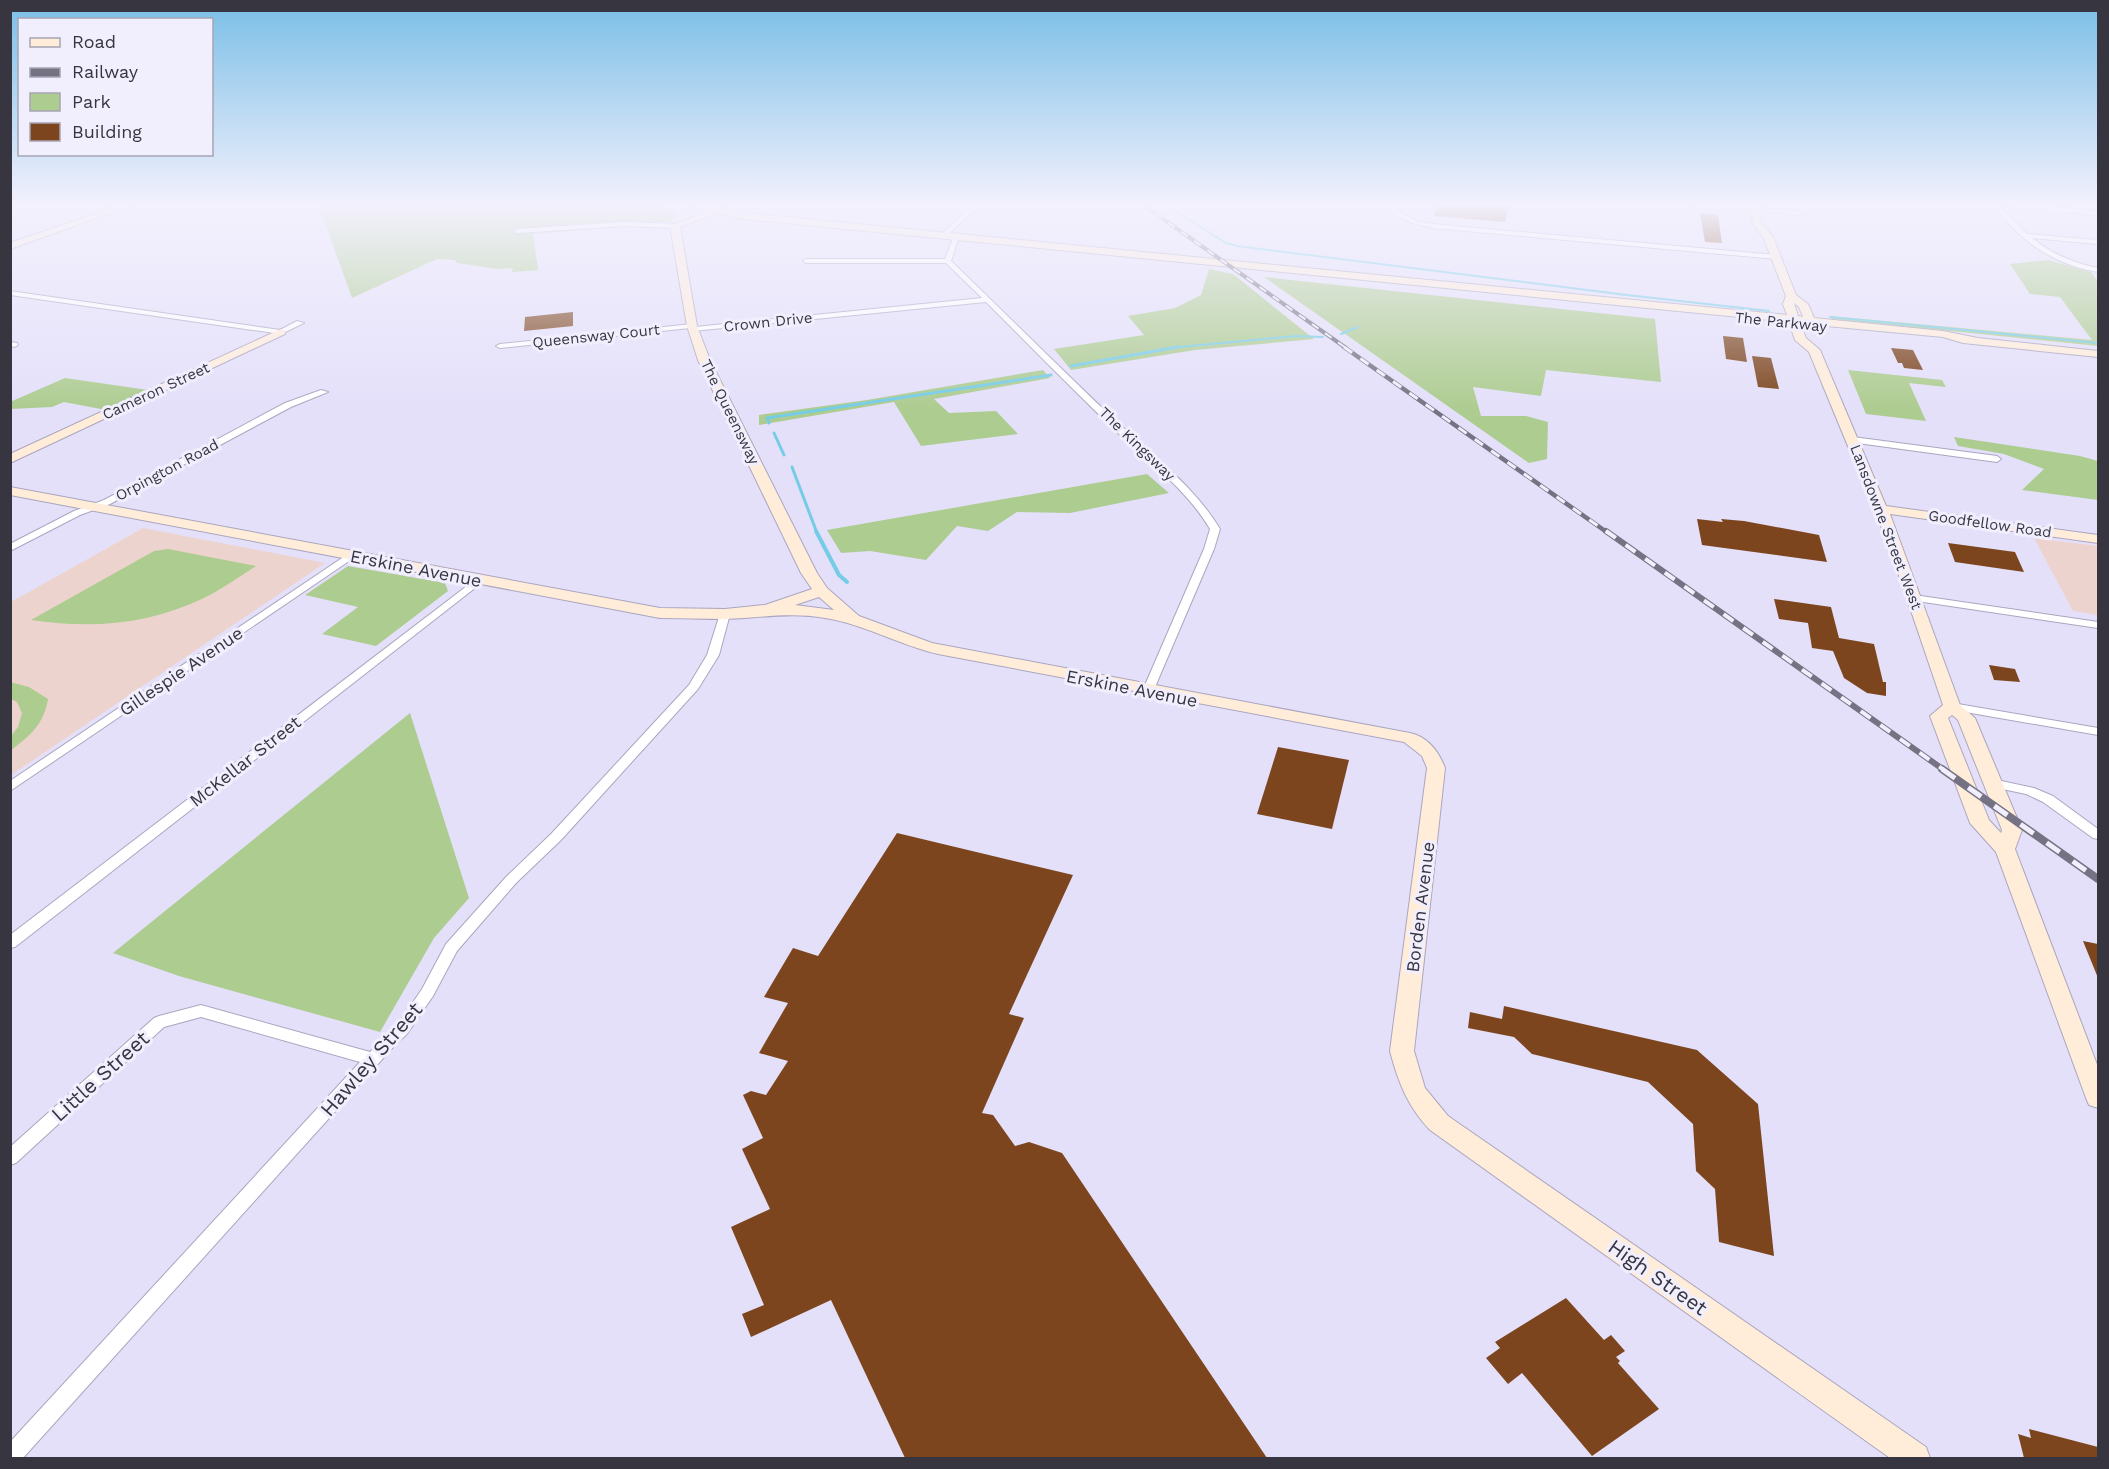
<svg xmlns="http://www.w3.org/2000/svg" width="2109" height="1469" font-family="'Work Sans',sans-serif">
<rect width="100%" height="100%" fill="#e4e0fa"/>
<g fill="#edd3ce">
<path d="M 143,528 L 325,563 L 11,775 L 11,602 Z"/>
<path d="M 2034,538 L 2098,546 L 2098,615 L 2073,611 Z"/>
</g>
<g fill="#adcc90">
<path d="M 318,204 L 656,204 L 677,212 L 671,222 L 533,234 L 538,270 L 512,272 L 513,268 L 498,269 L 457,263 L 455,260 L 437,259 L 352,298 Z"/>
<path d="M 2048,260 L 2091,272 L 2098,282 L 2098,346 L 1832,319 L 1831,316 L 2092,340 L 2060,297 L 2030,294 L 2010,264 Z"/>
<path d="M 1209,269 L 1233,274 L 1314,339 L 1195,350 L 1071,370 L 1054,349 L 1144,335 L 1128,316 L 1175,308 L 1201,295 Z"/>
<path d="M 1264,277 L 1655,319 L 1661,382 L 1546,370 L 1541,396 L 1473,387 L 1481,416 L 1526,416 L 1548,422 L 1547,459 L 1529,463 Z"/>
<path d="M 1043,370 L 1050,378 L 934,399 L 949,413 L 996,411 L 1018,434 L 921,446 L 894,402 L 759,425 L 759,415 L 867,400 Z"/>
<path d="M 1848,370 L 1942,380 L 1946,387 L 1909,383 L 1926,421 L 1866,414 Z"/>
<path d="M 65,378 L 148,390 L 106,410 L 64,402 L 52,407 L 11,409 L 10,402 Z"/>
<path d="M 1954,437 L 2080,456 L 2098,461 L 2098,500 L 2022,490 L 2044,469 L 2004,454 L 1958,446 Z"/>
<path d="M 1147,474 L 1169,493 L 1070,513 L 1017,512 L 988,531 L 957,526 L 926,560 L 870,551 L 841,553 L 827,530 Z"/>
<path d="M 168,549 L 256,566 C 239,577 222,589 204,598 C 147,625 92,629 31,620 L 154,551 Z"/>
<path d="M 348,566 L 445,583 L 448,591 L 376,646 L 322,634 L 358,607 L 305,595 Z"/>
<path d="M 10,682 L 29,687 L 48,699 C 44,724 30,736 11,750 L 11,736 L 18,727 L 22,713 L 17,702 L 11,699 Z"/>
<path d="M 410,713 L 469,898 L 434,938 L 380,1032 L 179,976 L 113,953 Z"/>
</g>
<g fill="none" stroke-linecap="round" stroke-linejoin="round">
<g stroke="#75cce6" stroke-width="2">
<path d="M 1164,204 L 1226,243 L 1237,246 L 1619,294"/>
<path d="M 1618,294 L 1769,311"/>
<path d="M 1830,317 L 2098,343"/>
<path d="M 1341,334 L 1358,327"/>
<path d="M 1169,348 L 1296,336 L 1323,337"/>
</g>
<g stroke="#75cce6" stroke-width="3">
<path d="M 1071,366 L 1178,347"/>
<path d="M 769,423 L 767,418 L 1051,375"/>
<path d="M 774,433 L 784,455"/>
<path d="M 792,467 L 817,533"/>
</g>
<path stroke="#75cce6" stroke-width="4" d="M 816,531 L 839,575 L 847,582"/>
</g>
<g fill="#7c451e">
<path d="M 1438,204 L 1497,204 L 1509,205 L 1505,222 L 1434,216 Z"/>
<path d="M 1700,213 L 1718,215 L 1722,243 L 1705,242 Z"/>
<path d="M 573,312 L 573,326 L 524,331 L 525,317 Z"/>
<path d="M 1723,336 L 1743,338 L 1747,362 L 1726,359 Z"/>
<path d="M 1891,348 L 1913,350 L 1923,370 L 1904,368 L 1902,363 L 1898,363 Z"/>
<path d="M 1752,356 L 1771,358 L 1779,389 L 1758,387 Z"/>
<path d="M 1697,519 L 1723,522 L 1721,519 L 1744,521 L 1819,535 L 1827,562 L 1702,545 Z"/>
<path d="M 1948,543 L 2015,552 L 2024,572 L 1955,562 Z"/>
<path d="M 1774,599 L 1831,607 L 1839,638 L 1874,644 L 1883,682 L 1886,682 L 1886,696 L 1867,693 L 1844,678 L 1833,651 L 1812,648 L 1808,623 L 1779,619 Z"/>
<path d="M 1989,665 L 2015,669 L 2020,682 L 1994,680 Z"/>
<path d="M 1278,747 L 1349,760 L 1332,829 L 1257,814 Z"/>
<path d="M 897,833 L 1073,875 L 1009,1014 L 1024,1018 L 982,1113 L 993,1115 L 1015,1146 L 1029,1142 L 1062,1153 L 1267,1458 L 905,1458 L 831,1300 L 751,1337 L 742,1314 L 764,1305 L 731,1227 L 770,1209 L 742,1149 L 763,1138 L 743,1095 L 751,1091 L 766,1095 L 788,1061 L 759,1053 L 788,1003 L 764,997 L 793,948 L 818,956 Z"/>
<path d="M 2083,941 L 2098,944 L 2098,978 Z"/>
<path d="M 1504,1006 L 1697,1050 L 1758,1104 L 1774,1256 L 1719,1242 L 1715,1189 L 1696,1171 L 1693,1124 L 1648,1082 L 1532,1054 L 1514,1037 L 1468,1028 L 1470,1012 L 1502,1019 Z"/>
<path d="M 1566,1298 L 1604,1340 L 1611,1335 L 1625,1351 L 1616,1357 L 1620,1361 L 1618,1363 L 1659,1409 L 1592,1456 L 1522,1373 L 1508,1384 L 1486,1358 L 1500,1348 L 1495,1342 Z"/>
<path d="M 2029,1429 L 2098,1447 L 2098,1458 L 2024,1458 L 2018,1434 L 2031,1438 Z"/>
</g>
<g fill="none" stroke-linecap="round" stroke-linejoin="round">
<g stroke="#aaa6bf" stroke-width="2">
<g id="street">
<path d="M 974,204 L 981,204 L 945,237 L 941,237 L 941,235 Z"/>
<path d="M 1377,204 L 1385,204 L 1416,221 L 1433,224 L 1776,255 L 1779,257 L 1776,259 L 1433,228 L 1412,223 Z"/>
<path d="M 1798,204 L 1804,204 L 1806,213 L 1799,215 L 1764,211 L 1767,209 L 1801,211 Z"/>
<path d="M 1989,204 L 2015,204 L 2098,211 L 2098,215 L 1999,206 L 2027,234 L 2098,240 L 2098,244 L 2032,238 C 2052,254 2073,263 2098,268 L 2098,272 C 2067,267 2039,253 2016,231 C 2007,222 1999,210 1989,204 Z"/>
<path d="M 625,222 L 675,224 L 678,226 L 675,228 L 625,226 L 517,233 L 514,231 L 517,229 Z"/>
<path d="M 955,233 L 960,234 L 951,261 C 1007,315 1062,370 1119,424 C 1155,458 1194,486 1220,529 L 1214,549 L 1152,694 L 1148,695 L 1142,692 L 1204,549 L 1210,529 C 1187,490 1152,465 1119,434 C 1074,391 1030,346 986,302 L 693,331 L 690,328 L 500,348 L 496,346 L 500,344 L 692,324 L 695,327 L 982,298 L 946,263 L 806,263 L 803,261 L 806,259 L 945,259 Z"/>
<path d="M 10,291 L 280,330 L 297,321 L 304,323 L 281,334 L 10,295 Z"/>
<path d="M 10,342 L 17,343 L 18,345 L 14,347 L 10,346 Z"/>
<path d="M 321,390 L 328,392 L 291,407 L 110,504 L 80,515 L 10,551 L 10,544 L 74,511 L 104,500 L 285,403 Z"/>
<path d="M 1853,437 L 1997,456 L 2001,459 L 1997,462 L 1850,442 L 1849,440 Z"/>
<path d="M 351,552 L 355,553 L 355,557 L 10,791 L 10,781 Z"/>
<path d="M 480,576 L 484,577 L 484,581 L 15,947 L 10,948 L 10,935 Z"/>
<path d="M 1914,595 L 2098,622 L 2098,628 L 1910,600 L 1909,598 Z"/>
<path d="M 725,611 L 730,614 L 719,655 L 698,689 L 561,840 L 516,883 L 457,951 L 433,996 L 407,1034 L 395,1045 L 23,1458 L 10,1458 L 10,1442 L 360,1062 L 201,1017 L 164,1027 L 16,1163 L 10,1165 L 10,1147 L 154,1018 L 159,1016 L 201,1005 L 370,1052 L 397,1026 L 422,989 L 446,944 L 506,877 L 551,834 L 689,685 L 707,655 L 720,614 Z"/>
<path d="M 1952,703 L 2098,728 L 2098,735 L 1948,709 L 1946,707 Z"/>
<path d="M 1992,779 L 2034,788 L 2053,796 L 2098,829 L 2098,839 L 2093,838 L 2043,802 L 2026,794 L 1988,786 L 1986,783 Z"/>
</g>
</g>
<g stroke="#aaa6bf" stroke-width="2">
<g id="secondary">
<path d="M 123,204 L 136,204 L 10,249 L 10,243 Z"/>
<path d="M 687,204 L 703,204 L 744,213 L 1787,315 L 1783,304 L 1786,296 L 1763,237 L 1753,224 L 1751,211 L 1692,207 L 1688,204 L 1750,206 L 1750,204 L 1758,204 L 1759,207 L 1769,210 L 1760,212 L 1762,224 L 1773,237 L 1796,295 L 1808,304 L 1814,318 L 1943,331 L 1978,338 L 2098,351 L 2098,357 L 1963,343 L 1943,337 L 1816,325 L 1817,328 L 1812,331 L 1808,330 L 1805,324 L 1800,323 L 1806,338 L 1820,350 L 1886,506 L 2098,535 L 2098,543 L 1890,514 L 1960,705 L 1975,718 L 2022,830 L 2015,849 L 2098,1067 L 2098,1108 L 2089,1105 L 2086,1098 L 1996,852 L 1970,823 L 1930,716 L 1943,705 L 1888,543 L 1809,352 L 1795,340 L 1789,322 L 744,219 L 718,213 L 680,227 L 697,326 L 710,360 L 817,573 L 827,588 L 859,616 L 932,643 L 1410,733 C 1428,737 1439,752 1445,768 L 1414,1051 L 1425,1088 L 1448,1116 L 1926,1447 L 1930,1458 L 1890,1458 L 1430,1130 C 1408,1107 1398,1082 1390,1051 L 1427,768 L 1422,756 L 1404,742 L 938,654 C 899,645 864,624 825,618 C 790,612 758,618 724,619 C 703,619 681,618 660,618 L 10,495 L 10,487 L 660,608 L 725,609 L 765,605 L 812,589 L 801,573 L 698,360 L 687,326 L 670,226 L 708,211 ZM 1794,303 L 1799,307 L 1803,317 L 1798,316 ZM 819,597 L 834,610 L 795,605 ZM 1952,715 L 1958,720 L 2002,830 L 2001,833 L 1989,820 L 1948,718 Z"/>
<path d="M 281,329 L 285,330 L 285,334 L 10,463 L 10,454 Z"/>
</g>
</g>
<use href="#street" fill="#fff" fill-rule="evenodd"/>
<use href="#secondary" fill="#ffedda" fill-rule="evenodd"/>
<g stroke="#757383" stroke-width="4">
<path id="rail-far3" d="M 1142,204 L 1346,348"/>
</g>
<g stroke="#757383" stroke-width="4.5">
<path id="rail-far2" d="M 1344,347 L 1608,533"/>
</g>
<g stroke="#757383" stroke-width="6">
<path id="rail-far1" d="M 1606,531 L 1944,770"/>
</g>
<g stroke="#757383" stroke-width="8">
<path id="rail" d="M 1942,769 L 2098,879"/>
</g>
<use href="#rail-far3" stroke="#f1effe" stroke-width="2" stroke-dasharray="8" stroke-linecap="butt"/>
<use href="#rail-far2" stroke="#f1effe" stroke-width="3" stroke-dasharray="10" stroke-linecap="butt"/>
<use href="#rail-far1" stroke="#f1effe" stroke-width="4" stroke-dasharray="12" stroke-linecap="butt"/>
<use href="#rail" stroke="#f1effe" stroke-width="5" stroke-dasharray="16" stroke-linecap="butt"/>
</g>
<linearGradient id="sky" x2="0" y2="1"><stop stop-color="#7abee7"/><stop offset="0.5" stop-color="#f3f1fd"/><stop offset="1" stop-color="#f3f1fd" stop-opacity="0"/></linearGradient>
<rect width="2109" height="410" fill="url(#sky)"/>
<g text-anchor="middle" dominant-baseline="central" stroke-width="6" stroke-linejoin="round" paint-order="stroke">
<g font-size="15" fill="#373640" stroke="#f1effe">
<text transform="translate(768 322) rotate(-6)">Crown Drive</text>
<text transform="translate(1781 322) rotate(6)">The Parkway</text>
<text transform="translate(596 336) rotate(-6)">Queensway Court</text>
<text transform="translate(156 391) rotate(-25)">Cameron Street</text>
<text transform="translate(730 412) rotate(64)">The Queensway</text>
<text transform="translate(1137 444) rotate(44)">The Kingsway</text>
<text transform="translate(167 470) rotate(-28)">Orpington Road</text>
<text transform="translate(1990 524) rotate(8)">Goodfellow Road</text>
<text transform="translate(1886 527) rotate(69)">Lansdowne Street West</text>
</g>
<g font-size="18" fill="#373640" stroke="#f1effe">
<text transform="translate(416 568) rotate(11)">Erskine Avenue</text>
<text transform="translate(181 671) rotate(-34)">Gillespie Avenue</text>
<text transform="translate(1132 688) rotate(11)">Erskine Avenue</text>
<text transform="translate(245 761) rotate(-38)">McKellar Street</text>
<text transform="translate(1420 907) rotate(-83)">Borden Avenue</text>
</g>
<g font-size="21" fill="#373640" stroke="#f1effe">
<text transform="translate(371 1059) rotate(-49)">Hawley Street</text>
<text transform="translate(100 1076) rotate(-42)">Little Street</text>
<text transform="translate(1658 1277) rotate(35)">High Street</text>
</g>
</g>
<rect width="2109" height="1469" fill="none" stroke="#373640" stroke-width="24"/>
<rect x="18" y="18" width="195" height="138" fill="#f1effe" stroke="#a7a5b2" stroke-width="1.5"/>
<rect x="30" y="38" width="30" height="9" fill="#ffedda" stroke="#a7a5b2" stroke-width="1.5"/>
<text x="72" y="48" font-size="18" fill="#373640">Road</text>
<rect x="30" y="68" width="30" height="9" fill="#757383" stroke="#a7a5b2" stroke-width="1.5"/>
<text x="72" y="78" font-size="18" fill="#373640">Railway</text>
<rect x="30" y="93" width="30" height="18" fill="#adcc90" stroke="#a7a5b2" stroke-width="1.5"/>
<text x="72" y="108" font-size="18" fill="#373640">Park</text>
<rect x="30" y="123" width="30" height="18" fill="#7c451e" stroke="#a7a5b2" stroke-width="1.5"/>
<text x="72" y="138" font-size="18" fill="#373640">Building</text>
</svg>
